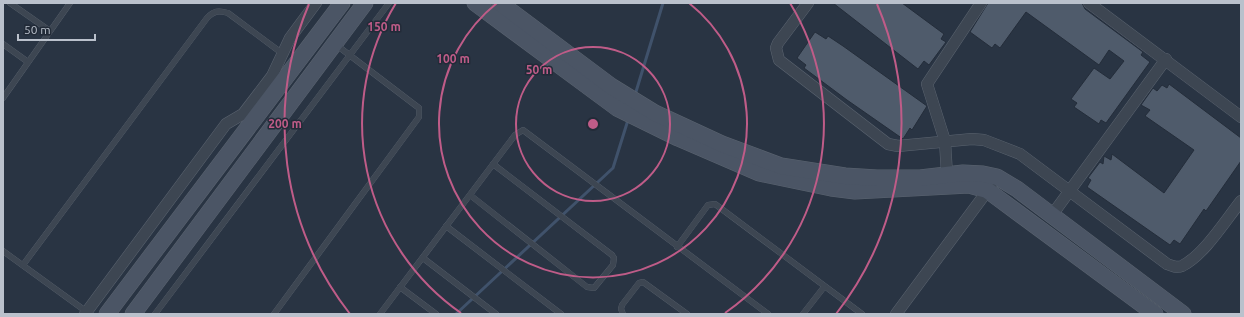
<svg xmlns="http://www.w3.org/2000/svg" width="1244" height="317" font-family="Ubuntu,sans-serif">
<rect width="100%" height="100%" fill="#293443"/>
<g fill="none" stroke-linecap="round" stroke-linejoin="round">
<g stroke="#40526b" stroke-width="3">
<path d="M 635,95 L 663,3"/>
<path d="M 456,314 L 613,168 L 628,120"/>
</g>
</g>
<g fill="#4f5b6b" stroke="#242d3a">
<path d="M 833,3 L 902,3 L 944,34 L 941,39 L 946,42 L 929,65 L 924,61 L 918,69 Z"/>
<path d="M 988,3 L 1082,3 L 1085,9 L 1143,52 L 1141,55 L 1150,62 L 1106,123 L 1101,120 L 1099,124 L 1074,107 L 1077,103 L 1071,99 L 1094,68 L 1110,79 L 1124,61 L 1109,50 L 1099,65 L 1026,12 L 1000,48 L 995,44 L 992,48 L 970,32 Z"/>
<path d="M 815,32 L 826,39 L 828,36 L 843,46 L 927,106 L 912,130 L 910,128 L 903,139 L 847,100 L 804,68 L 806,65 L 797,58 Z"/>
<path d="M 1169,84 L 1241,138 L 1241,161 L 1206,211 L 1204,209 L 1180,244 L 1174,240 L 1170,245 L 1087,187 L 1091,180 L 1088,178 L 1100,162 L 1103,164 L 1104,156 L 1111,160 L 1112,154 L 1164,193 L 1194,150 L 1145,116 L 1150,110 L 1141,105 L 1153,88 L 1157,91 L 1162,85 L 1167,88 Z"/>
</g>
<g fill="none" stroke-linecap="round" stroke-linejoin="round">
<g stroke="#5b6470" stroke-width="6">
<g id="lane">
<path d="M 10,3 L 50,31"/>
<path d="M 3,44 L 28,62"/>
<path d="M 3,98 L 70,3"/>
<path d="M 470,195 L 587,287 L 594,288 L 613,265 L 614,258 L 612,255 L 493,164"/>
<path d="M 446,226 L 561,314"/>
<path d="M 677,247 L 708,205 L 715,204 L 862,314"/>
<path d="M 3,251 L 87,312"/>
<path d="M 423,258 L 496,314"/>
<path d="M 23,265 L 207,18 C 214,11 218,10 228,13 L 283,54"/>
<path d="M 400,287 L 436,314"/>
<path d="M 155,314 L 389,3"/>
<path d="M 274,314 L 419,117 L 419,108 L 415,105 L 335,44"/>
<path d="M 380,314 L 515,135 L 523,130 L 768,314"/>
<path d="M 623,314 L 621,309 L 622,305 L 639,283 L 643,282 L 687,314"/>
<path d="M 803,314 L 824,287"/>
</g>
</g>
<g stroke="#5b6470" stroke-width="12">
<g id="street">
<path d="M 808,3 L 778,43 L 776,48 L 779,60 L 888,144 L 898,146 L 972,139 L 984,140 L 1020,154 L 1167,264 C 1172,266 1177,268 1182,266 C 1204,255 1225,221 1241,201"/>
<path d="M 1089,3 L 1241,117"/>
<path d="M 947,175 L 945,141 L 927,84 L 981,3"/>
<path d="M 1052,215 L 1166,59"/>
<path d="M 85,314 L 226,124 L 243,114 L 272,76 L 290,38 L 316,3"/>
<path d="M 896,314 L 991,186"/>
</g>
</g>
<g stroke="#5b6470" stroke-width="17">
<g id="secondary">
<path d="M 475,3 L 617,108 L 678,138 L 759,173 L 831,188 L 855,191 L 969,185 L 987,190 L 1155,314"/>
<path d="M 500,3 L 611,86 L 655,113 L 722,144 L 781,166 L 845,176 L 877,178 L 920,178 L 963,173 L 983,174 L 997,177 L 1017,189 L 1183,314"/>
<path d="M 107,314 L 342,3"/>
<path d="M 133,314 L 365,3"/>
</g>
</g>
<use href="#lane" stroke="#3d4652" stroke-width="5.5"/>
<use href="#street" stroke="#3d4652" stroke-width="11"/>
<use href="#secondary" stroke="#4b5565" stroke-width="16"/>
</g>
<g fill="none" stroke="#bf5c88" stroke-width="2">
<circle cx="593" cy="124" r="77"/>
<path d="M689 3A154 154 0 1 1 497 3"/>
<path d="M461 313A231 231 0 0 1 396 3M790 3A231 231 0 0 1 725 313"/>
<path d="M350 314A308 308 0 0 1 309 4M877 4A308 308 0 0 1 836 314"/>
</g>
<circle cx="593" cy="124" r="6" fill="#bf5c88" stroke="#222b38" stroke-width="2"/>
<g font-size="12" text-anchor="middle" font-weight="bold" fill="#bf5c88" stroke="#222b38" stroke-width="3" stroke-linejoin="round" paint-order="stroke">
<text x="384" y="31">150 m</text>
<text x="453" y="63">100 m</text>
<text x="539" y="74">50 m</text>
<text x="285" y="128">200 m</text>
</g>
<rect width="1244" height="317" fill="none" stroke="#bac1cc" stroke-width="8"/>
<path d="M18 34v6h77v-6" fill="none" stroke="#bac1cc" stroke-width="2"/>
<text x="24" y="34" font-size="12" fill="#bac1cc" stroke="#222b38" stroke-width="3" paint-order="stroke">50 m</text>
</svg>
